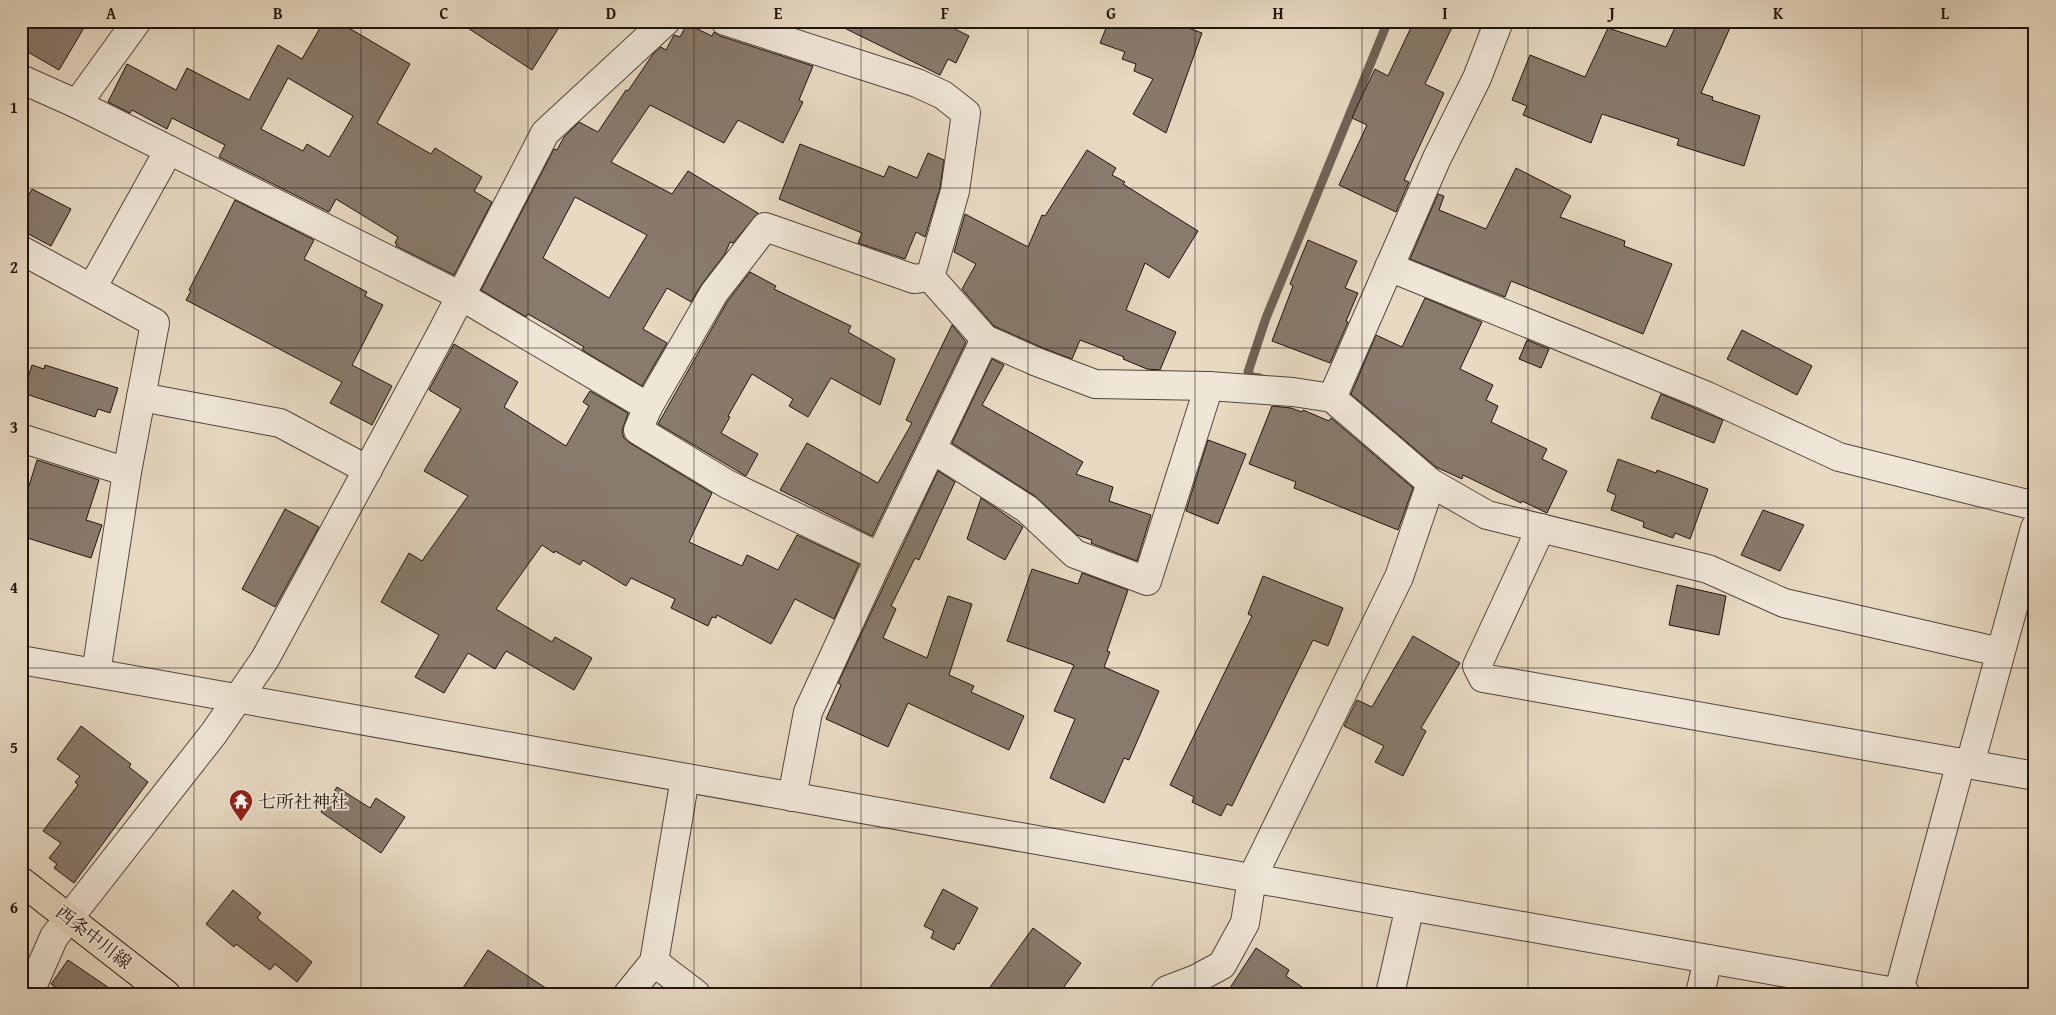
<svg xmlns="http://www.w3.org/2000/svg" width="2056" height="1015" font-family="'Gentium Book Plus','Noto Serif JP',serif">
<rect width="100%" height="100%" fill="#e7d9c2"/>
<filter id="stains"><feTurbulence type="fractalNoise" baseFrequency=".004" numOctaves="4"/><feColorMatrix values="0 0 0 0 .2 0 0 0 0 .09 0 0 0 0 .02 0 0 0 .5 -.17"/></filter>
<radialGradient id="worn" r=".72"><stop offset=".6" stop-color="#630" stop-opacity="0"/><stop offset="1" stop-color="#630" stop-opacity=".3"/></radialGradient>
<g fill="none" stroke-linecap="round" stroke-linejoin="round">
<path stroke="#706255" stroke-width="9" d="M 1260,378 L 1252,377 L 1248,372 L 1266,318 L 1388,21"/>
</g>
<g fill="#887a6c" stroke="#21140e" fill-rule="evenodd">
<path d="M 21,21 L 88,21 L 59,70 L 21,48 Z"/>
<path d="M 324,21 L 337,21 L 410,64 L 377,123 L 431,154 L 435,148 L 482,177 L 474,191 L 492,202 L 454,275 L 396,246 L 397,244 L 395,243 L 398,237 L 336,199 L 329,212 L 219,157 L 225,145 L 172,118 L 167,129 L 132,110 L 130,113 L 108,102 L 127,64 L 176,90 L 187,68 L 249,100 L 278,45 L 302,59 ZM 288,78 L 353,116 L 329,157 L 307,144 L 303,151 L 261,129 Z"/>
<path d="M 457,21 L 563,21 L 532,70 Z"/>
<path d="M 830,21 L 939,21 L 969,36 L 956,63 L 948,59 L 940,75 Z"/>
<path d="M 1109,21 L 1169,21 L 1202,33 L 1166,133 L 1133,114 L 1153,79 L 1134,71 L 1136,64 L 1122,59 L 1125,52 L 1100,43 Z"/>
<path d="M 1414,21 L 1455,21 L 1425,84 L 1444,93 L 1404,180 L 1409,182 L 1396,212 L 1339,185 L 1367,125 L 1352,118 L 1360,100 L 1375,69 L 1388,76 Z"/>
<path d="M 1678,21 L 1733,21 L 1701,93 L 1713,97 L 1712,100 L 1760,116 L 1744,166 L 1677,145 L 1679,139 L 1602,114 L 1591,143 L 1523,115 L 1527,106 L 1512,100 L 1530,55 L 1585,77 L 1608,28 L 1666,47 Z"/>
<path d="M 687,24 L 712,36 L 714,32 L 720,36 L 813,66 L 799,100 L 803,102 L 783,143 L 738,120 L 724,143 L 650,105 L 611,162 L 672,194 L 688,171 L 758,213 L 733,243 L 730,242 L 725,254 L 702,284 L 691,302 L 667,288 L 643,329 L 667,343 L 642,386 L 582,350 L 584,347 L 549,326 L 528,314 L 526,317 L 481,290 L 554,149 L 557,150 L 564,137 L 579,122 L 598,132 L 626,90 L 628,91 L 653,54 L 661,47 L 666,50 L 674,35 L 680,37 ZM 575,197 L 647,235 L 609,298 L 543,258 Z"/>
<path d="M 800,144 L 884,177 L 889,166 L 917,178 L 928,153 L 944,160 L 940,188 L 925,237 L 916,232 L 905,259 L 858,243 L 862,233 L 779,199 Z"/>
<path d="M 1087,150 L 1116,168 L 1112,175 L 1125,182 L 1123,184 L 1198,231 L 1169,278 L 1145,263 L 1126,310 L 1176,332 L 1160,370 L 1147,369 L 1123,359 L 1124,357 L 1080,340 L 1072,359 L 1043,348 L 994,326 L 962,289 L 976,264 L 954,252 L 965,214 L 1028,247 L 1042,215 L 1045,216 Z"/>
<path d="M 1516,168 L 1571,196 L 1560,217 L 1625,241 L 1624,246 L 1672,264 L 1643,334 L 1511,281 L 1505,297 L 1410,259 L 1438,194 L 1444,196 L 1439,210 L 1486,229 Z"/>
<path d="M 32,189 L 71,209 L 51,246 L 21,230 L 21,210 Z"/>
<path d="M 235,200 L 314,240 L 304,259 L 367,292 L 365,296 L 383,305 L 352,365 L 392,386 L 372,425 L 330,403 L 342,382 L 186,300 L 191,291 L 189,290 Z"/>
<path d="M 1308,240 L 1357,261 L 1345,288 L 1358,293 L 1346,321 L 1348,322 L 1330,363 L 1272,341 L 1293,286 L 1290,284 Z"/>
<path d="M 750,272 L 776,286 L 774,289 L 851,326 L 848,332 L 895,359 L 880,405 L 831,378 L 808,417 L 789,406 L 793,399 L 752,374 L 728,416 L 730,417 L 721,433 L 758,454 L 746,476 L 658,424 L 727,302 Z"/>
<path d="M 1425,298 L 1482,322 L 1460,369 L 1493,385 L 1486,400 L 1498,406 L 1491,422 L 1547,449 L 1542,459 L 1567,471 L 1547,513 L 1522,501 L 1521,503 L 1463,475 L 1462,479 L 1436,467 L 1351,394 L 1376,335 L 1402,347 Z"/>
<path d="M 952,325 L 966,342 L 872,536 L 780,490 L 807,443 L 878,483 L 912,423 L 906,420 Z"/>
<path d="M 1742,330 L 1812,366 L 1797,395 L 1727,359 Z"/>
<path d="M 1527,340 L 1549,349 L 1541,368 L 1519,359 Z"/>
<path d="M 454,344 L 518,382 L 504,407 L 566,446 L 589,406 L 583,402 L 590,391 L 628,413 L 622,431 L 624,438 L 630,443 L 712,493 L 689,542 L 742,566 L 747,555 L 778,570 L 797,535 L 859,564 L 834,619 L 795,599 L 771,644 L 717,615 L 716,618 L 712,617 L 708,626 L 671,608 L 675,599 L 631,578 L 626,586 L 583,560 L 580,565 L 555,551 L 554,553 L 542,545 L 496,609 L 552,642 L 555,637 L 592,658 L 574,690 L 506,651 L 495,669 L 468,653 L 444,693 L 415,677 L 439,635 L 381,602 L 409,553 L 422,561 L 468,496 L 424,471 L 461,409 L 429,390 Z"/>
<path d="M 992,359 L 1004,365 L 982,405 L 1083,462 L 1076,474 L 1113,487 L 1109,501 L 1151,515 L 1137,561 L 1091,543 L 1092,540 L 1077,535 L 1035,496 L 952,443 Z"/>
<path d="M 32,365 L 44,369 L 45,365 L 118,388 L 110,413 L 98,409 L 95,417 L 23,393 Z"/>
<path d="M 1661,394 L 1723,420 L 1714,443 L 1651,418 Z"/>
<path d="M 1272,406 L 1291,408 L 1302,412 L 1303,410 L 1329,421 L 1331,418 L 1413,488 L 1398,530 L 1294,488 L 1296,482 L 1249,464 Z"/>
<path d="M 1208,440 L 1246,454 L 1218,524 L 1186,511 Z"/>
<path d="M 1618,459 L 1656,473 L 1657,470 L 1708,489 L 1690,539 L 1675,533 L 1673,538 L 1643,527 L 1644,522 L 1611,510 L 1616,495 L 1607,491 Z"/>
<path d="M 37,460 L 99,480 L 86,520 L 102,525 L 91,558 L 21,536 L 21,487 L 28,489 Z"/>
<path d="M 938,471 L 955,482 L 919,560 L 915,558 L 891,606 L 896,609 L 883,638 L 927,658 L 948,596 L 972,604 L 949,675 L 974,686 L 971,692 L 1024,716 L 1009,750 L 908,703 L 888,747 L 826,719 L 841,685 L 838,683 Z"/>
<path d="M 981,498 L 1023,527 L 1005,560 L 967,539 Z"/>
<path d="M 285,509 L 319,527 L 275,607 L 242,589 Z"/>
<path d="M 1763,510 L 1804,525 L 1780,571 L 1741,555 Z"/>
<path d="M 1032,569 L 1078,584 L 1082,573 L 1128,590 L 1107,651 L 1110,652 L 1104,667 L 1159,691 L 1129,760 L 1124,758 L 1104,803 L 1050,778 L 1075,719 L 1054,711 L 1074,665 L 1007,641 Z"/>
<path d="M 1263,576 L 1343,608 L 1328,646 L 1313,640 L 1232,806 L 1227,804 L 1221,816 L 1192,802 L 1194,797 L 1170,785 L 1252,616 L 1248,614 Z"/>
<path d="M 1677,585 L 1726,596 L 1719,635 L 1669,625 Z"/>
<path d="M 1413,636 L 1460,663 L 1421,728 L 1426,731 L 1403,776 L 1375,762 L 1384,746 L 1344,726 L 1357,700 L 1372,707 Z"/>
<path d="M 81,726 L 131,764 L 129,767 L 148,782 L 74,883 L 54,868 L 57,864 L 49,858 L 61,843 L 43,831 L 78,785 L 75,782 L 80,776 L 57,759 Z"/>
<path d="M 337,787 L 370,808 L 376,798 L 405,817 L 381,853 L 321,812 Z"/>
<path d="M 943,889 L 978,908 L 959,944 L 957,943 L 954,950 L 931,938 L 934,931 L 924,926 Z"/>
<path d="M 233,890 L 261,913 L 257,918 L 312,962 L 297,982 L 275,964 L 270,970 L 236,944 L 234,947 L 206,924 Z"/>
<path d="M 1033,928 L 1081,963 L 1059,994 L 985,994 Z"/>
<path d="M 1256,948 L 1289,970 L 1286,976 L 1312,994 L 1226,994 Z"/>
<path d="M 488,950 L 555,994 L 459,994 Z"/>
<path d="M 68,960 L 118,994 L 65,994 L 51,984 Z"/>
</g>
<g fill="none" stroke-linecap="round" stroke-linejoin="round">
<g stroke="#52453b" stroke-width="30">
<g id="minor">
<path d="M 725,21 L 917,83 L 943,95 L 966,113 L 955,191 L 930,277 L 985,339 L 1037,362 L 1095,384 L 1209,386 L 1293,392 L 1332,398 L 1431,483 L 1487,515 L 1708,569 L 1784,603 L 2000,652"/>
<path d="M 21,79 L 77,104 L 461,296 L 648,407"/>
<path d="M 77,104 L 137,21"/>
<path d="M 21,250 L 155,323 L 127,472 L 96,673"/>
<path d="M 1389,267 L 1707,396 L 1839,457 L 2035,506"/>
<path d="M 92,288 L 169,150"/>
<path d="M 141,397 L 280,423 L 368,470"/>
<path d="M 1332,398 L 1437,158 L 1477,78 L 1499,21"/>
<path d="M 21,438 L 127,472"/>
<path d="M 932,449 L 1027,509 L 1075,554 L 1147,581 L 1209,386"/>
<path d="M 1541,528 L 1477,666 L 1483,678 L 2035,776"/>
<path d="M 880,557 L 727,484 L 638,430 L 648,407 L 714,293 L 765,227 L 914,279 L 930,277"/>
<path d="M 21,660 L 1906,994"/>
<path d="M 1970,764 L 2035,528"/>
<path d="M 792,797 L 808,712 L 881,554 L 985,339"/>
<path d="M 654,962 L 696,994"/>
<path d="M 29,994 L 54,937 L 214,733 L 265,659 L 440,336 L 545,133 L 666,21"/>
<path d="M 628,994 L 654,962 L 685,778"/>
<path d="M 1164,994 L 1167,990 L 1196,979 L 1222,965 L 1245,923 L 1252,878 L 1399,577 L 1431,483"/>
<path d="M 1390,994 L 1410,906"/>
<path d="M 1700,994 L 1708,959"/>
<path d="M 1898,994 L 1961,762"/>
</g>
</g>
<g stroke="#21140e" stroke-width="30">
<path id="major" d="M 21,881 L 166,994"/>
</g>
<use href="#minor" stroke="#efe6d7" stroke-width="28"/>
<use href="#major" stroke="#e7d9c2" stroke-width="28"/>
</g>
<path fill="none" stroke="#21140e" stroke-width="1" stroke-opacity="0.55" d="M 194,21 L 194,994M 361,21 L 361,994M 528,21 L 528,994M 694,21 L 694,994M 861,21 L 861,994M 1028,21 L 1028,994M 1195,21 L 1195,994M 1362,21 L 1362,994M 1528,21 L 1528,994M 1695,21 L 1695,994M 1862,21 L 1862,994M 21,188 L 2035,188M 21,348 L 2035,348M 21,508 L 2035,508M 21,668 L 2035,668M 21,828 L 2035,828"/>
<defs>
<g id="temple-pin" transform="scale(1.25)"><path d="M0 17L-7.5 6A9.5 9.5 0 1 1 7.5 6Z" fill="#8f2418" stroke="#efe6d7"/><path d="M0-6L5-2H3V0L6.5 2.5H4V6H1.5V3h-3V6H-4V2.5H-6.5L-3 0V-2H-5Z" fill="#fff"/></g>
</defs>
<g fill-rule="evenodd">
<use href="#temple-pin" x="241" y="801"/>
</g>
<g text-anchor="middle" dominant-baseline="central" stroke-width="4" stroke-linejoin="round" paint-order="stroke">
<g font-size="18" fill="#21140e" stroke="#efe6d7" text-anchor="start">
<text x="258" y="801">七所社神社</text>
</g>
<g font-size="18" fill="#21140e" stroke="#efe6d7">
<text transform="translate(94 937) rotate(38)">西条中川線</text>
</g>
</g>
<rect width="2056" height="1015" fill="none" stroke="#e7d9c2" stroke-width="55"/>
<rect x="28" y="28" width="2000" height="960" fill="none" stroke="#21140e" stroke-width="2"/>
<g font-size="16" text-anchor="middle" font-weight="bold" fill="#21140e">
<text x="111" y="19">A</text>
<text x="278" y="19">B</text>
<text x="444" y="19">C</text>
<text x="611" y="19">D</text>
<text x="778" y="19">E</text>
<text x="945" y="19">F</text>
<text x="1111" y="19">G</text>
<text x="1278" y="19">H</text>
<text x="1445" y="19">I</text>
<text x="1612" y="19">J</text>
<text x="1778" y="19">K</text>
<text x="1945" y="19">L</text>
<text x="14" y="113">1</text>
<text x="14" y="273">2</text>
<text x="14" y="433">3</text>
<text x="14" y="593">4</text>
<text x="14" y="753">5</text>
<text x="14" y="913">6</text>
</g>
<rect width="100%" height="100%" filter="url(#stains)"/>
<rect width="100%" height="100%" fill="url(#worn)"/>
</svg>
